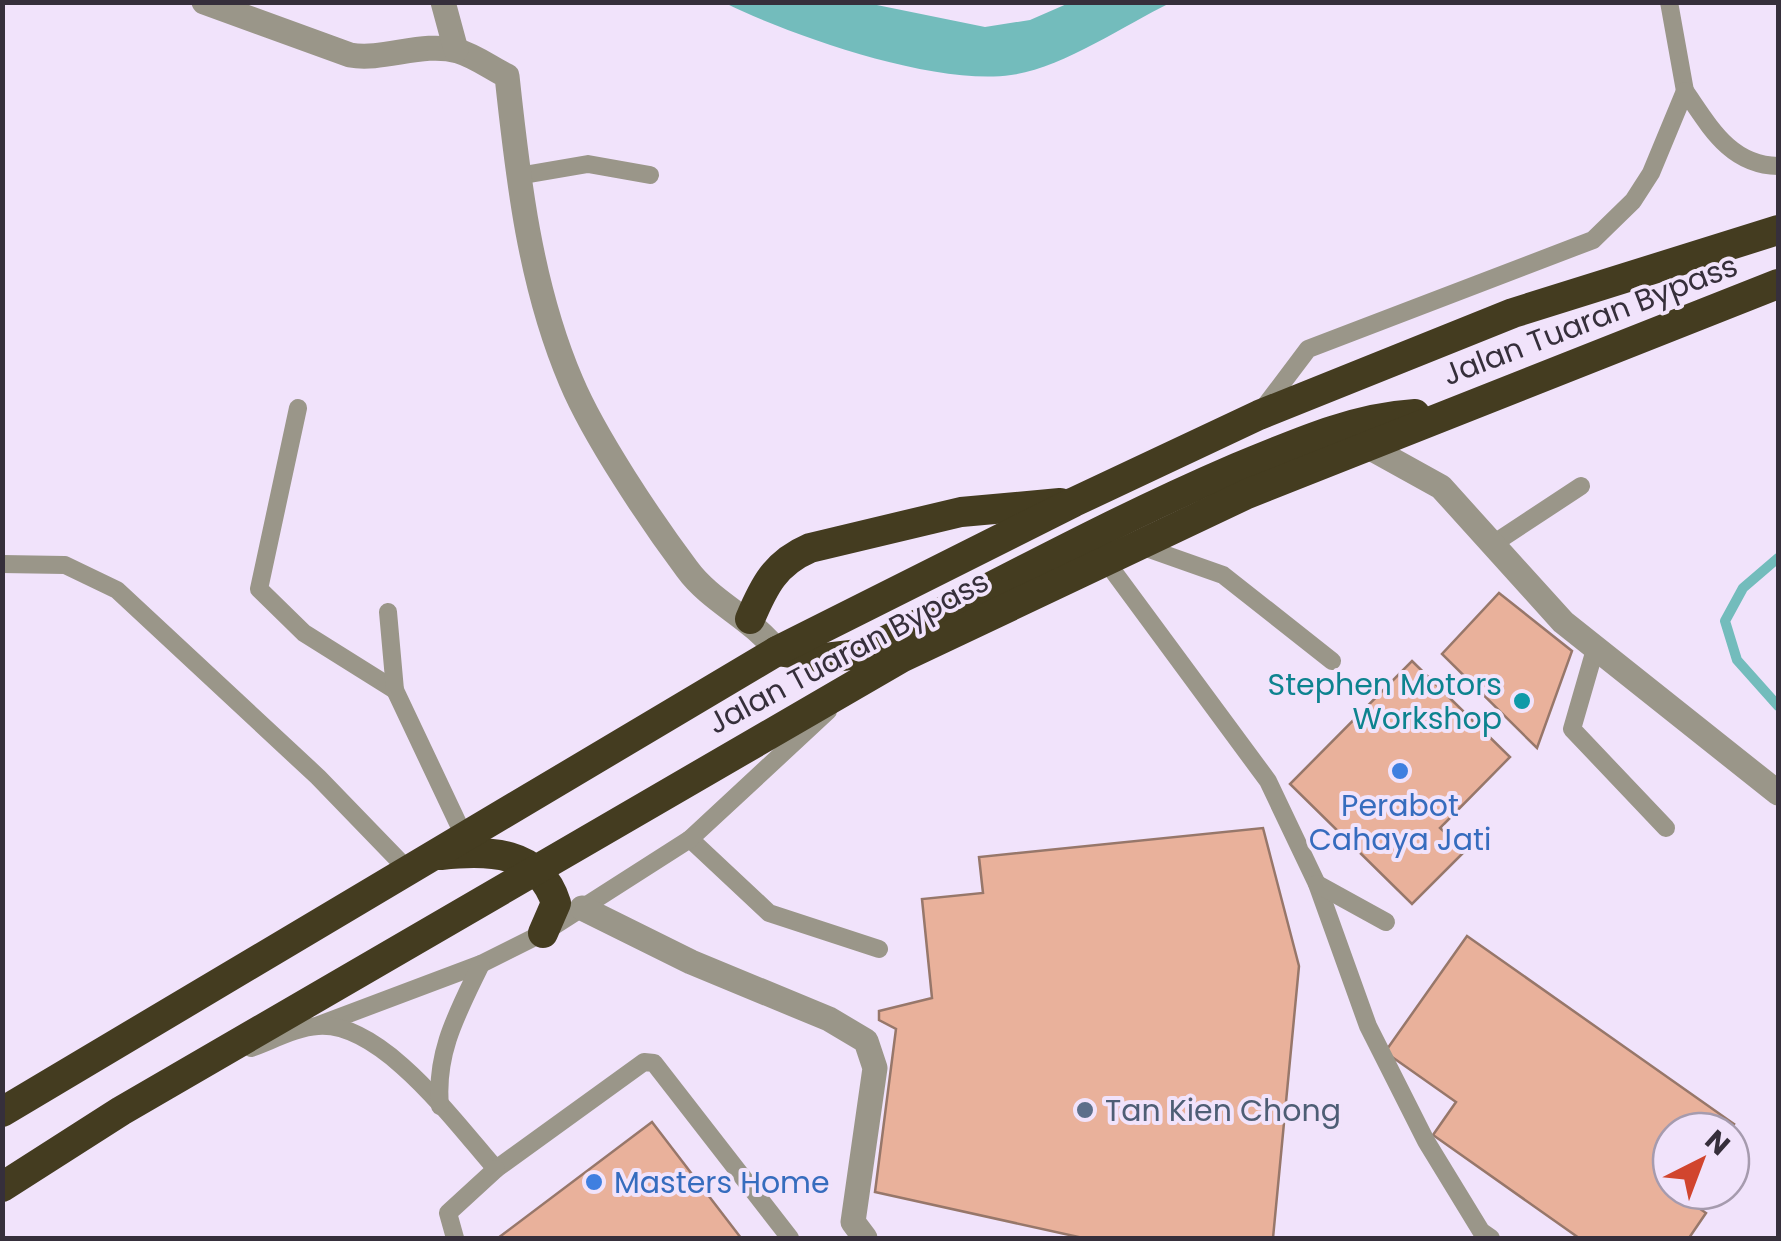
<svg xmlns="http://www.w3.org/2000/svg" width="1781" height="1241" font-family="Poppins,sans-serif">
<rect width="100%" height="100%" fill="#f1e3fb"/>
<path fill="#73bcbc" d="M 725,3 L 867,3 L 985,27 L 1030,20 L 1069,3 L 1170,3 C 1125,25 1060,69 1011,75 C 936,86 792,36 725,3 Z"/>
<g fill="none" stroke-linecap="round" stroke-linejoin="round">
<path stroke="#73bcbc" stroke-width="10" d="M 1778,558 L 1743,588 L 1725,621 L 1737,660 L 1778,706"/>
</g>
<g fill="#e9b19b" stroke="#97776a" stroke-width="2.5">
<path d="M 1499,593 L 1572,651 L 1537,748 L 1442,654 Z"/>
<path d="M 1412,661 L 1510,757 L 1440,828 L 1465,851 L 1412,904 L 1290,784 Z"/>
<path d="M 1263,828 L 1299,966 L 1273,1238 L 1083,1238 L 875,1192 L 896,1029 L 879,1020 L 879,1011 L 932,998 L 922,899 L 983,893 L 979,857 Z"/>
<path d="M 1467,936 L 1734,1124 L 1729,1131 L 1671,1131 L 1671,1191 L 1687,1191 L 1683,1197 L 1706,1213 L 1689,1238 L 1579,1238 L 1433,1135 L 1456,1102 L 1385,1052 Z"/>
<path d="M 652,1122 L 741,1238 L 498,1238 Z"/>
</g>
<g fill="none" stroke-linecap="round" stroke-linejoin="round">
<g stroke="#9a9689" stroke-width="18">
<path d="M 1669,2 L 1685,91"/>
<path d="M 518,176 L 588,164 L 650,175"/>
<path d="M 298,408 L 259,589 L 304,633 L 395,690"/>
<path d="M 1262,410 L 1308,349 L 1593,240 L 1633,201 L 1651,173 L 1685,91 C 1710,127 1730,165 1778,166"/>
<path d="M 1493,544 L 1581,486"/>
<path d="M 1138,545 L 1223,575 L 1332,661"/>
<path d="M 1105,560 L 1268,781 L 1317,884 L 1368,1026 L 1426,1141 L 1481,1231 L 1491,1238"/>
<path d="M 2,564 L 65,565 L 117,590 L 318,777 L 408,870"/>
<path d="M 388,612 L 395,690 L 464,836"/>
<path d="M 1596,646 L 1572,729 L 1666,828"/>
<path d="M 690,839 L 769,913 L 879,949"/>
<path d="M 1317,884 L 1386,922"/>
<path d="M 319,1025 L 481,964 L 543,933 L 690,839 L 828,711"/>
<path d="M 251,1048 C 271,1041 297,1027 318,1026 C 382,1021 457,1125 496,1169 L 644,1062 L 654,1063 L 790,1238"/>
<path d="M 440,1106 C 435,1052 458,1012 481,964"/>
<path d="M 455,1238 L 448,1213 L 496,1169"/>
</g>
<g stroke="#9a9689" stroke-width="25">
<path d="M 204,2 L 350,55 C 384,61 423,41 458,51 C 475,56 491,68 507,76 C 518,179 530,285 571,381 C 594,436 651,521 687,569 C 711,602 752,618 777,651"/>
<path d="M 443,2 L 456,50"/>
<path d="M 1367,446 L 1441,487 L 1563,622 L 1778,793"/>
<path d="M 582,908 L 691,962 L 829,1019 L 866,1041 L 875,1068 L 853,1222 L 865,1238"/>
</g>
<g stroke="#443c20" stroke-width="30">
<path d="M 750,619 C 764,586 775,563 810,548 L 961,512 L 1060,503"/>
<path d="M 777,651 L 825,658 L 859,654 C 984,592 1106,524 1234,469 C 1293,445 1351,418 1415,414"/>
<path d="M 441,855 C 488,850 539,850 556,903 L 543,933"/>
<path d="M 2,1112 L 777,651 L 1074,502 L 1259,415 L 1513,313 L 1778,230"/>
<path d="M 2,1187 L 121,1111 L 901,658 L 1247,494 L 1778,284"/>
</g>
</g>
<circle fill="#0f9aa8" stroke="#f1e3fb" stroke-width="4" cx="1522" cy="701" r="10"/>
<g fill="#3f7fe0" stroke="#f1e3fb" stroke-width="4">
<circle cx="1400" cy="771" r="10"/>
<circle cx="594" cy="1182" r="10"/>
</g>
<circle fill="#5c6f8a" stroke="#f1e3fb" stroke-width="4" cx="1085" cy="1110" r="10"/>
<g text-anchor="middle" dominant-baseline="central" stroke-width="8" stroke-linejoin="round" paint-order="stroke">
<g font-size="30" fill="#362f3b" stroke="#f1e3fb">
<text transform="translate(1590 320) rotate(-21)">Jalan Tuaran Bypass</text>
<text transform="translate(848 652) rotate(-28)">Jalan Tuaran Bypass</text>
</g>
<g font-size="30" fill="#0d838f" stroke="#f1e3fb" text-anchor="end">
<text x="1502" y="684">Stephen Motors<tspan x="1502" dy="34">Workshop</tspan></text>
</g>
<g font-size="30" fill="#366cbe" stroke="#f1e3fb">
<text x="1400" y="805">Perabot<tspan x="1400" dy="34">Cahaya Jati</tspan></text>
<text x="614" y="1182" text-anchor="start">Masters Home</text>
</g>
<g font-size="30" fill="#4e5e75" stroke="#f1e3fb" text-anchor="start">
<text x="1105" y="1110">Tan Kien Chong</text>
</g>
</g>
<rect width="1781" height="1241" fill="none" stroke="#362f3b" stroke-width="10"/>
<g transform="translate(1701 1161) rotate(42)"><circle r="48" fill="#f1e3fb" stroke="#a69bae" stroke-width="2.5"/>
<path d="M0-8L18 38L0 25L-18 38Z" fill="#d1452e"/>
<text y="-15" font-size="28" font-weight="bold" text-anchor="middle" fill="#362f3b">N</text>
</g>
</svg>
